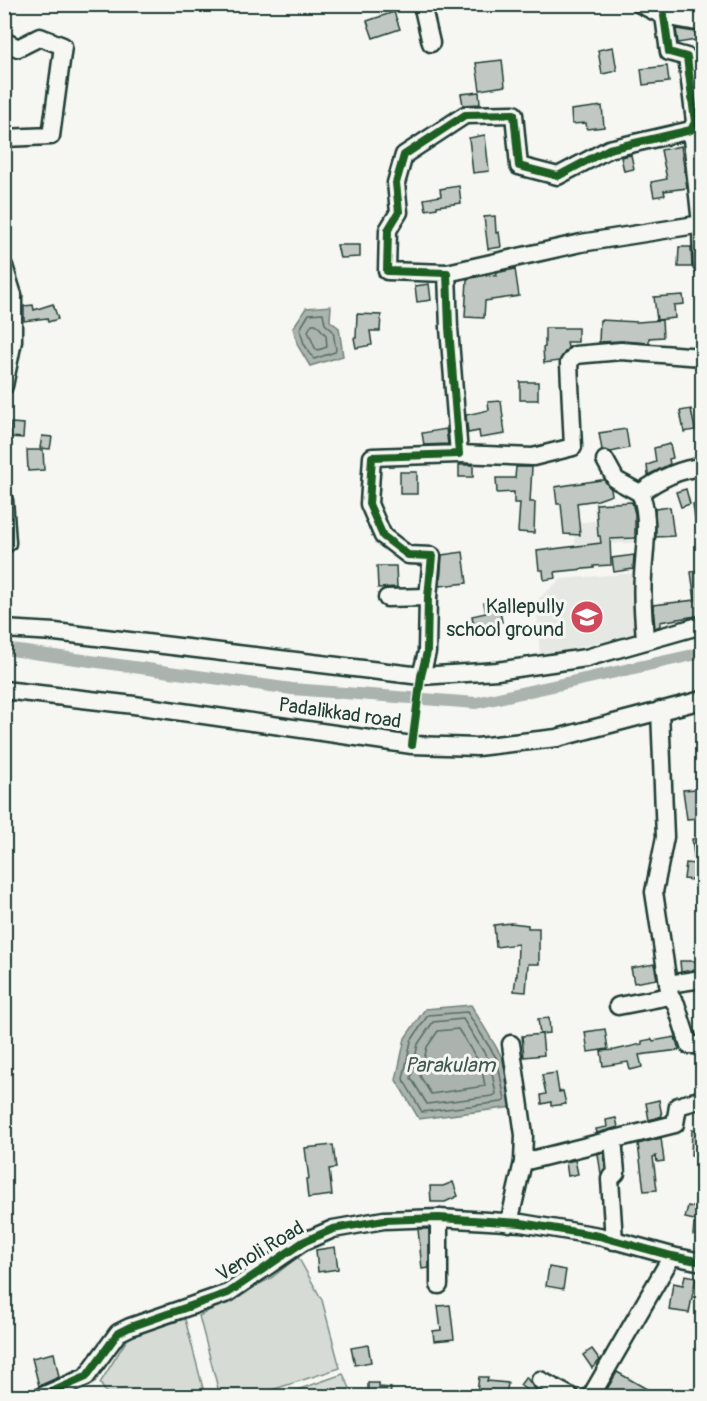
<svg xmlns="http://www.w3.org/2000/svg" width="707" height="1401" font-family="Pangolin,sans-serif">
<rect width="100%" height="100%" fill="#f6f6f2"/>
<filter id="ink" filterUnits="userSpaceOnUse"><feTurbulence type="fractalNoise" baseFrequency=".0167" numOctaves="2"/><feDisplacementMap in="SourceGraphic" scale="12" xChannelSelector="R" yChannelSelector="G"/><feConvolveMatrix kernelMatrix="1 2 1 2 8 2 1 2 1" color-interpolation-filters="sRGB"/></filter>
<g filter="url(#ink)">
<g fill="#e6e8e4">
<path d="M 639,500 L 641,542 L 575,546 L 574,523 L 595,521 L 594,503 Z"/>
<path d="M 636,573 L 638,633 L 540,657 L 536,601 L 561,579 Z"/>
</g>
<g fill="#d6dbd6" stroke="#7a8c85" stroke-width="1.5">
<path d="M 298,1257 L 322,1300 L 340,1368 L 253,1396 L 220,1396 L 199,1316 L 271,1278 Z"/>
<path d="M 185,1319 L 205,1396 L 108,1396 L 100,1383 L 129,1336 Z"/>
<path d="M 343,1374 L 354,1396 L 280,1396 Z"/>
</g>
<g fill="#aab3ae" stroke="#72847d" stroke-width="1.5">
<path d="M 331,306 L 330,321 L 339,328 L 343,356 L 310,366 L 298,346 L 293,328 L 306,308 Z"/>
<path d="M 471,1005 L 502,1057 L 513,1107 L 419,1119 L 396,1080 L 405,1038 L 425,1009 Z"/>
</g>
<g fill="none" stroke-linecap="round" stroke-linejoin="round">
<g stroke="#576c65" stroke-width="1.5">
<path d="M 323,313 L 325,324 L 333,331 L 336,350 L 335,352 L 314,359 L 304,344 L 300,329 L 309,314 Z"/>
<path d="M 312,324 L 316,324 L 326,335 L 327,347 L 318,350 L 315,348 L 308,331 Z"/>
<path d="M 467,1012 L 497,1059 L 505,1100 L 502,1102 L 422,1112 L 403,1079 L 411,1041 L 428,1015 Z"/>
<path d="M 463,1019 L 490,1062 L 496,1094 L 493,1096 L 427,1104 L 411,1078 L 418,1044 L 433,1022 Z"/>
<path d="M 458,1029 L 481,1065 L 485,1086 L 431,1094 L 420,1076 L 427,1047 L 438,1031 Z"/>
</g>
<path stroke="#aab3ae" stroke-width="12" d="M 4,649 L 292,689 L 476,703 L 702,653"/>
</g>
<g fill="#c1c8c3" stroke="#1f3d34" stroke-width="1.5">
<path d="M 394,12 L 400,29 L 373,38 L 367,21 Z"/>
<path d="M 676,29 L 702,33 L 702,39 L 678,43 Z"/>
<path d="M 613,47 L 617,71 L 602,74 L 598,50 Z"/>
<path d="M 502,60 L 505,86 L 480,90 L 476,63 Z"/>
<path d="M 667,66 L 669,82 L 643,85 L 641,69 Z"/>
<path d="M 479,92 L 480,104 L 463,105 L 461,94 Z"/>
<path d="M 602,106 L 604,127 L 587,129 L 586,123 L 572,124 L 571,110 Z"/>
<path d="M 485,135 L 489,171 L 473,173 L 469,138 Z"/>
<path d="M 681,146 L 687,188 L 664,191 L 665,195 L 654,197 L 651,182 L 667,179 L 661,150 Z"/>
<path d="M 631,155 L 634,169 L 624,171 L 621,157 Z"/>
<path d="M 459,186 L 461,203 L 437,206 L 437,208 L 426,210 L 424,199 L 441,196 L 440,189 Z"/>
<path d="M 495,216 L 496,233 L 499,232 L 501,247 L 488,249 L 484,217 Z"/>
<path d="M 337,245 L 360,245 L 360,257 L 340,258 Z"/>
<path d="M 679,247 L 691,247 L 692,267 L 678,267 Z"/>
<path d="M 515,269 L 519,296 L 485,301 L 484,318 L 465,317 L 467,279 L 486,275 L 497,276 L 496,273 Z"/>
<path d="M 429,284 L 431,300 L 417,302 L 415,286 Z"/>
<path d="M 683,295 L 684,304 L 674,305 L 675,318 L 657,320 L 654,297 Z"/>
<path d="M 53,304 L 58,319 L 48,322 L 47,318 L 24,321 L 24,306 L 33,305 L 34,310 Z"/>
<path d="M 357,314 L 381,315 L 380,331 L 370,331 L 372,345 L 356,348 L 354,338 L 356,338 Z"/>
<path d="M 600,320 L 638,322 L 662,320 L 663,337 L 649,338 L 649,343 L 622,341 L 599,342 Z"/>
<path d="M 545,328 L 578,328 L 578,342 L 567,342 L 568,348 L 559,361 L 544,363 L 543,348 L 545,347 Z"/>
<rect x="520" y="382" width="18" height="18"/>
<path d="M 501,401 L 505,434 L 480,438 L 479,431 L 468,433 L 466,415 L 489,410 L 488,402 Z"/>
<path d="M 691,409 L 695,430 L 684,432 L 680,411 Z"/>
<path d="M 11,423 L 24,424 L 23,438 L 10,437 Z"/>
<path d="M 446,429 L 448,444 L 424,445 L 422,433 Z"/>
<path d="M 626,429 L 629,448 L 611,452 L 602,450 L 599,433 Z"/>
<path d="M 42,436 L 52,437 L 50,449 L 40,448 Z"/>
<path d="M 670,444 L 673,458 L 669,459 L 670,464 L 648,475 L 647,465 L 656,462 L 654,448 Z"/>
<path d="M 27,450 L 43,450 L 44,470 L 28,471 Z"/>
<rect x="459" y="465" width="14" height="12"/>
<path d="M 516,467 L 532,467 L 530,502 L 535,502 L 534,533 L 518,532 L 520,503 L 514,503 L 514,492 L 497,493 L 496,478 L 515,478 Z"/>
<rect x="400" y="472" width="17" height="22"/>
<path d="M 601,480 L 604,480 L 611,489 L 612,495 L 598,500 L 577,503 L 580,535 L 564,534 L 561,504 L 557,504 L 555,487 Z"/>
<path d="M 686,489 L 690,504 L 681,507 L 676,492 Z"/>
<path d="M 632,502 L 635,514 L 635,538 L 610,539 L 611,565 L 594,566 L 594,568 L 555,572 L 556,578 L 544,580 L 543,570 L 539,570 L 537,551 L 601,543 L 600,536 L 598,536 L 596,504 Z"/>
<path d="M 702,503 L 702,533 L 697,534 L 693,504 Z"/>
<path d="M 670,507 L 674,536 L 656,537 L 655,509 Z"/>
<path d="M 463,552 L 467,583 L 440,586 L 442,555 Z"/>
<path d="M 634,555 L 633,569 L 614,572 L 612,558 Z"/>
<path d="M 377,566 L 396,566 L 397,587 L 378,588 Z"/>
<path d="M 702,570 L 702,615 L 660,622 L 660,626 L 655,628 L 653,605 L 695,600 L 691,572 Z"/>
<path d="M 498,601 L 502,622 L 474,627 L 472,616 L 486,613 L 484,603 Z"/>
<path d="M 696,789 L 699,818 L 687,819 L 683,790 Z"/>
<path d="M 702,837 L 702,881 L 684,879 L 686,863 L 695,864 L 692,839 Z"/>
<path d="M 511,923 L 528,925 L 528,928 L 539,928 L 539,964 L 528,964 L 526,992 L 514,991 L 516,976 L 517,976 L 518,944 L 496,947 L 494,925 Z"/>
<path d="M 680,961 L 699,961 L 699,969 L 681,972 Z"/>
<path d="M 654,964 L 657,979 L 634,983 L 631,968 Z"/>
<path d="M 549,1018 L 550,1033 L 540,1034 L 538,1019 Z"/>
<path d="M 605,1029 L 608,1049 L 588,1052 L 585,1032 Z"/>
<path d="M 542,1034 L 544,1055 L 524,1057 L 522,1036 Z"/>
<path d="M 675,1037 L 679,1050 L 639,1055 L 642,1067 L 630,1070 L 628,1062 L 603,1066 L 601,1051 L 615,1050 L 642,1044 L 642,1041 L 652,1039 L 653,1041 Z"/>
<path d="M 556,1073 L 559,1092 L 563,1091 L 566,1104 L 551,1106 L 551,1102 L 542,1104 L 541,1095 L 546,1094 L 542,1075 Z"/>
<path d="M 659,1100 L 662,1116 L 649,1120 L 646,1103 Z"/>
<path d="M 616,1118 L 618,1127 L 597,1133 L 596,1129 L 607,1127 L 606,1120 Z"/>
<path d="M 692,1130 L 702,1130 L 702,1155 L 691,1155 Z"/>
<path d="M 661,1138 L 664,1161 L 657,1162 L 656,1156 L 653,1157 L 657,1190 L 644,1191 L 638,1144 Z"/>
<path d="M 333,1145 L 336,1168 L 329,1169 L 332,1195 L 308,1198 L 306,1179 L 309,1179 L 305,1148 Z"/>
<path d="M 604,1153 L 605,1169 L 601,1174 L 598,1154 Z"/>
<path d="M 575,1160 L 578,1174 L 568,1176 L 566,1162 Z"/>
<path d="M 453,1182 L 458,1196 L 445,1202 L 431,1202 L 430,1186 L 443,1186 Z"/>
<path d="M 688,1206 L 702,1209 L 699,1221 L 685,1218 Z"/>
<path d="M 694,1224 L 702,1224 L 702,1236 L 693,1235 Z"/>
<path d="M 418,1229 L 429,1229 L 429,1268 L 422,1269 Z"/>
<path d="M 335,1247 L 338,1269 L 318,1272 L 316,1250 Z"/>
<path d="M 549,1267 L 566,1270 L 563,1289 L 546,1286 Z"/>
<path d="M 685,1275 L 696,1277 L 689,1313 L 669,1310 L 673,1283 L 683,1285 Z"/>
<path d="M 450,1305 L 454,1339 L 434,1341 L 433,1331 L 441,1330 L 438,1306 Z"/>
<path d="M 368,1345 L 371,1362 L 355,1365 L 351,1348 Z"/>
<path d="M 592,1349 L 600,1360 L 592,1368 L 583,1355 Z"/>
<path d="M 54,1353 L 59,1377 L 39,1386 L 32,1358 Z"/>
<path d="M 617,1372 L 659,1396 L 603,1396 Z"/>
<path d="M 479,1377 L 488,1377 L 487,1381 L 508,1383 L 506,1396 L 492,1396 L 493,1393 L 477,1392 Z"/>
<path d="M 526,1377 L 535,1389 L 549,1396 L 527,1396 L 530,1393 L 520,1385 Z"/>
<path d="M 368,1383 L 379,1383 L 379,1387 L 391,1388 L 390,1396 L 368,1396 Z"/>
</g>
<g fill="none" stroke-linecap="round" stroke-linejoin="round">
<g stroke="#1f3d34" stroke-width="21">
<g id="minor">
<path d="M 422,4 L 431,43"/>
<path d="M 640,4 L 664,16 L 702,23"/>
<path d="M 4,41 L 18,48 L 40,37 L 63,46 L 51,136 L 4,138"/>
<path d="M 691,130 L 701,224 L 702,265"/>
<path d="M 4,266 L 13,295 L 4,296"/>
<path d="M 447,273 L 581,243 L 702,224"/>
<path d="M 4,386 L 13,341 L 13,295"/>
<path d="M 459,454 L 533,457 L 573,447 L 569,363 L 575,355 L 621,351 L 702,357"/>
<path d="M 605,460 L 616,480 L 640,493"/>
<path d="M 4,500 L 7,543"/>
<path d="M 387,598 L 428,597"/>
<path d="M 4,629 L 55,632 L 421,676 L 497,671 L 586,658 L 702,625"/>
<path d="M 645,641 C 644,620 641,597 643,576 C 644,551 651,516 640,493 C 659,479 679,469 702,467"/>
<path d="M 421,676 L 427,652 L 428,597 L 432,556 L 408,555 L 383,536 L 369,504 L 372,457 L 459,454 L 449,328 L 447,273 L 387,271 L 388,230 L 399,212 L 396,183 L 404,155 L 465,115 L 514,114 L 519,166 L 558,176 L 609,149 L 691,130 L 695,122 L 687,57 L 669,52 L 664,16"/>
<path d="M 4,690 L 134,705 L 412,745 L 477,747 L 557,738 L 702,700"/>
<path d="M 660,710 L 665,837 L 654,892 L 670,996 L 676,1004 L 689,1045 L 702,1045"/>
<path d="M 668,984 L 702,979"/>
<path d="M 618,1006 L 670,996"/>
<path d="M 613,1139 L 616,1173 L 610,1179 L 614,1241"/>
<path d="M 523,1162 L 675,1124 L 678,1106 L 702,1099"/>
<path d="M 439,1218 L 439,1285"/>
<path d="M 509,1223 L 523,1162 L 524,1135 L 511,1044"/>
<path d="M 540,1380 L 570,1396"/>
<path d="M 42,1396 L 86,1377 L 118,1333 L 130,1327 L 228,1293 L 303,1242 L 333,1229 L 384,1220 L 439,1218 L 521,1223 L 599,1236 L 672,1256 L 702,1262"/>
<path d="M 591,1396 L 672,1256"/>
</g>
</g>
<use href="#minor" stroke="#f6f6f2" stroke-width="16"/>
<g stroke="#f6f6f2" stroke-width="11">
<g id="cycleway">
<path d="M 412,745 L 421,676 L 427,652 L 428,597 L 432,556 L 408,555 L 383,536 L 369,504 L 372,457 L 459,454 L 449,328 L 447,273 L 387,271 L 388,230 L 399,212 L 396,183 L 404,155 L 465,115 L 514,114 L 519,166 L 558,176 L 609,149 L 691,130 L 695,122 L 687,57 L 669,52 L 664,16"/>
<path d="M 42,1396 L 86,1377 L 118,1333 L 130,1327 L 228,1293 L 303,1242 L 333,1229 L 384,1220 L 439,1218 L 521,1223 L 599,1236 L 672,1256 L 702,1262"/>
</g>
</g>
<use href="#cycleway" stroke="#1b5e20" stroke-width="8"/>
</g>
</g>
<defs>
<g id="school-disc" transform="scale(1.725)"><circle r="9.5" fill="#d1495b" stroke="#f6f6f2"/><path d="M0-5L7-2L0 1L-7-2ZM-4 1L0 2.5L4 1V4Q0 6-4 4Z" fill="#fff"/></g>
</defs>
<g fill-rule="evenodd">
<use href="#school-disc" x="587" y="617"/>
</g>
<g text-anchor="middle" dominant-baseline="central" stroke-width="6" stroke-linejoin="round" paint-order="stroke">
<g font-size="20" fill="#1f3d34" stroke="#f6f6f2" text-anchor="end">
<text x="564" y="606">Kallepully<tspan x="564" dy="23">school ground</tspan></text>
</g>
<g font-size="20" fill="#1f3d34" stroke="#f6f6f2">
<text transform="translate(340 713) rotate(8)">Padalikkad road</text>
<text transform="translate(260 1251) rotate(-31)">Venoli Road</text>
</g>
<g font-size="21" font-style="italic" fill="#425a52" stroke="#f6f6f2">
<text x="450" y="1065">Parakulam</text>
</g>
</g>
<rect width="707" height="1401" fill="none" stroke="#f6f6f2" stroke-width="24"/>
<rect x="12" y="12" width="683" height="1377" fill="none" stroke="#1f3d34" stroke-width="2" filter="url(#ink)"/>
</svg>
